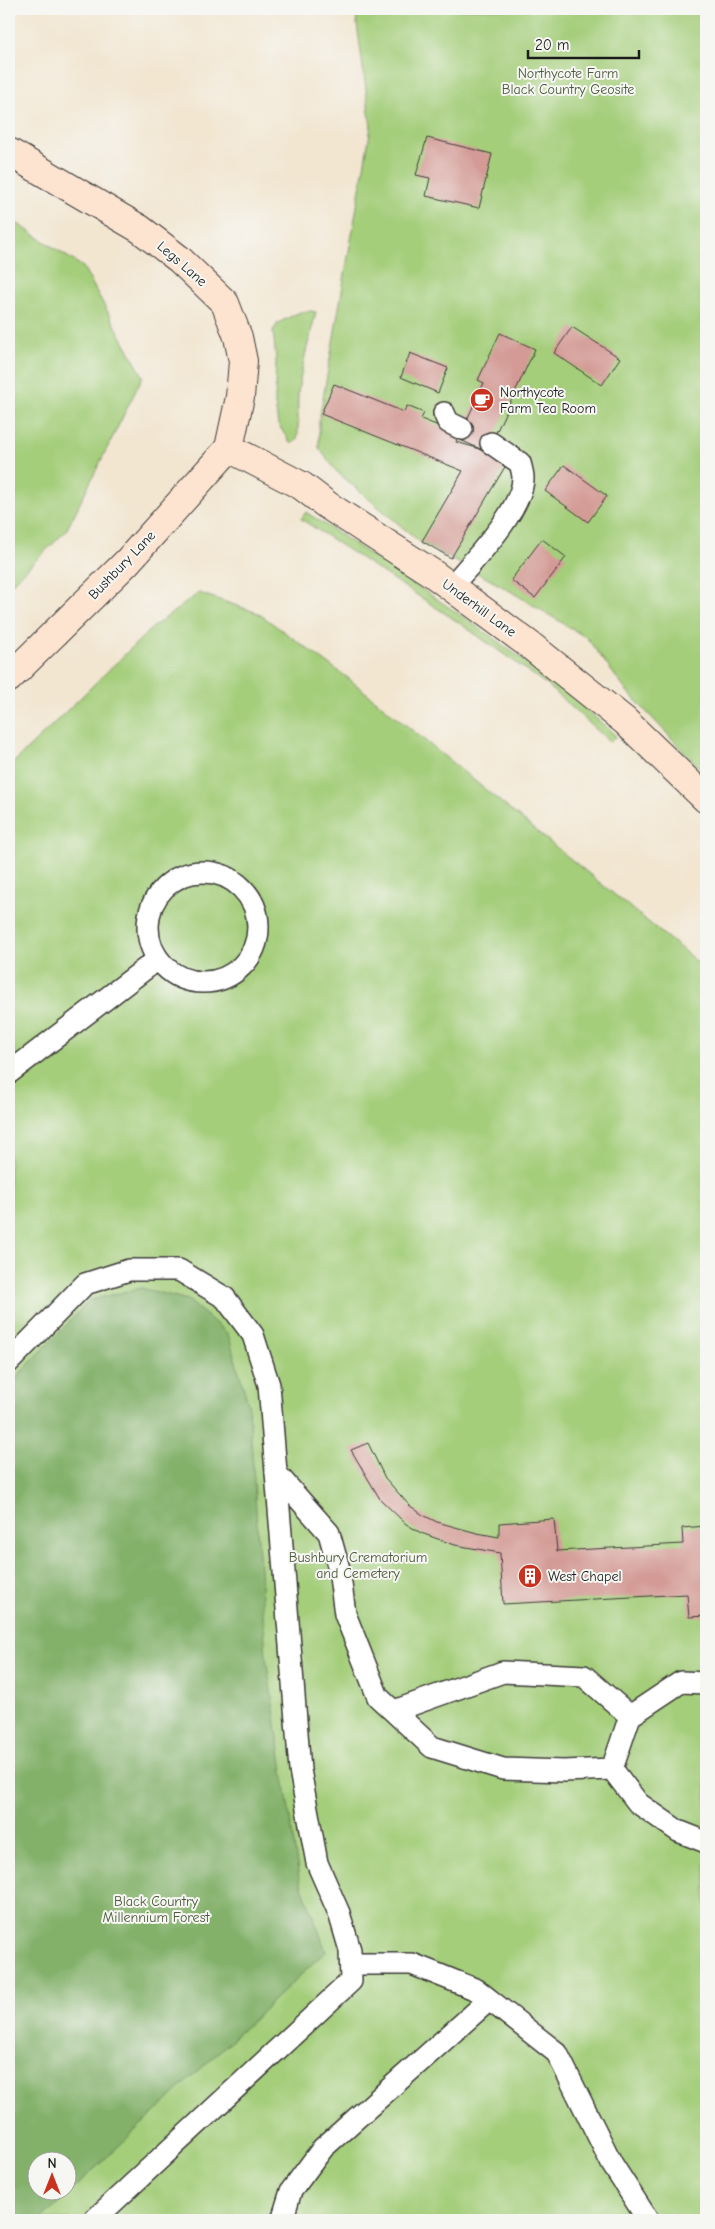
<svg xmlns="http://www.w3.org/2000/svg" width="715" height="2229" font-family="'Comic Neue',sans-serif">
<rect width="100%" height="100%" fill="#f6f6f2"/>
<filter id="ink" filterUnits="userSpaceOnUse"><feTurbulence type="fractalNoise" baseFrequency=".02" numOctaves="2"/><feDisplacementMap in="SourceGraphic" scale="10" xChannelSelector="R" yChannelSelector="G"/><feConvolveMatrix kernelMatrix="1 2 1 2 8 2 1 2 1" color-interpolation-filters="sRGB"/></filter>
<filter id="wash" filterUnits="userSpaceOnUse"><feTurbulence type="fractalNoise" baseFrequency=".0096" numOctaves="4" result="noise"/><feDisplacementMap in="SourceGraphic" scale="20" xChannelSelector="R" yChannelSelector="G"/><feGaussianBlur stdDeviation="1.12" result="paint"/><feColorMatrix in="noise" values="0 0 0 0 0 0 0 0 0 0 0 0 0 0 0 0 0 1.4 0 .05"/><feComposite in="paint" operator="in"/></filter>
<g filter="url(#wash)">
<rect width="100%" height="100%" fill="#f2e6d1"/>
<g fill="#a4ce7a" stroke="#60754b" fill-rule="evenodd">
<path d="M 355,9 L 706,9 L 706,775 L 625,689 L 587,638 L 505,588 L 420,542 L 337,472 L 319,448 L 319,421 L 371,127 Z"/>
<path d="M 9,218 L 83,267 L 143,376 L 66,531 L 9,586 Z"/>
<path d="M 311,311 L 316,312 C 310,336 303,361 299,385 C 296,404 300,423 297,440 L 291,444 L 278,424 L 275,405 L 276,358 L 273,331 L 278,323 L 300,312 Z"/>
<path d="M 306,512 L 468,620 L 565,690 L 616,736 L 610,742 L 546,684 L 458,622 L 301,519 Z"/>
<path d="M 199,593 L 258,613 L 348,678 L 706,969 L 706,2220 L 9,2220 L 9,767 L 153,627 ZM 38,2162 L 68,2162 L 68,2192 L 38,2192 Z"/>
</g>
<path fill="#83b16a" stroke="#506643" fill-rule="evenodd" d="M 141,1288 L 188,1300 L 228,1334 L 249,1407 L 266,1657 L 299,1878 L 326,1951 L 40,2220 L 9,2220 L 9,1385 L 90,1300 ZM 38,2162 L 68,2162 L 68,2192 L 38,2192 Z"/>
<g id="blocks">
<g fill="#d49b96">
<path d="M 427,138 L 492,154 L 479,208 L 426,196 L 430,178 L 416,175 Z"/>
<path d="M 572,327 L 620,358 L 602,385 L 554,353 Z"/>
<path d="M 500,333 L 535,349 L 487,452 L 458,439 L 484,383 L 478,380 Z"/>
<path d="M 410,353 L 448,368 L 438,393 L 401,377 Z"/>
<path d="M 334,384 L 404,412 L 407,406 L 424,413 L 421,419 L 459,434 L 456,442 L 477,448 L 506,465 L 451,558 L 422,541 L 463,471 L 321,414 Z"/>
<path d="M 564,465 L 607,496 L 588,522 L 545,491 Z"/>
<path d="M 542,539 L 566,557 L 535,598 L 511,580 Z"/>
<path d="M 368,1443 L 385,1478 L 409,1505 L 423,1515 L 437,1522 L 477,1533 L 499,1537 L 499,1523 L 554,1519 L 557,1551 L 683,1544 L 682,1528 L 706,1526 L 706,1616 L 689,1617 L 687,1594 L 503,1604 L 500,1553 L 455,1545 L 421,1533 L 406,1524 L 380,1499 L 351,1450 Z"/>
</g>
</g>
</g>
<g filter="url(#ink)">
<use href="#blocks" fill-opacity="0" stroke="#3c3a37" stroke-width="1"/>
<g fill="none" stroke-linecap="round" stroke-linejoin="round">
<g stroke="#3c3a37" stroke-width="24">
<g id="lane">
<path d="M 444,413 L 448,422 L 462,429"/>
<path d="M 450,588 C 471,563 523,510 523,478 C 523,473 521,467 520,463 L 491,443"/>
<circle cx="203" cy="927" r="55"/>
<path d="M 9,1073 L 158,959"/>
<path d="M 9,1362 L 85,1284 L 129,1270 L 179,1270 L 225,1298 L 253,1335 L 269,1385 L 300,1770 L 317,1863 L 339,1913 L 350,1950 L 351,1981 L 94,2220"/>
<path d="M 276,1473 L 329,1533 L 339,1569 L 345,1614 L 378,1697 L 432,1747 L 503,1769 L 564,1771 L 612,1769 L 638,1803 L 678,1831 L 706,1842"/>
<path d="M 394,1711 L 503,1672 L 584,1676 L 630,1716"/>
<path d="M 612,1769 L 630,1716 L 681,1682 L 706,1683"/>
<path d="M 351,1964 L 412,1964 L 477,1990 L 557,2053 L 612,2164 L 648,2220"/>
<path d="M 282,2220 L 291,2191 L 323,2148 L 489,2000"/>
</g>
</g>
<g stroke="#3c3a37" stroke-width="30">
<g id="secondary">
<path d="M 9,152 L 140,229 L 179,259 L 225,303 L 238,337 L 243,361 L 240,397 L 229,448 L 127,562 L 9,678"/>
<path d="M 229,448 L 302,486 L 327,505 L 432,573 L 531,646 L 625,721 L 706,799"/>
</g>
</g>
<use href="#lane" stroke="#fff" stroke-width="21"/>
<use href="#secondary" stroke="#fde4d1" stroke-width="28"/>
</g>
</g>
<defs>
<g id="cafe-disc" transform="scale(1.25)"><circle r="9.5" fill="#c8321e" stroke="#f6f6f2"/><path d="M-5.5-4.5H6V0H3Q3 3.5 0 3.5H-2.5Q-5.5 3.5-5.5 0ZM3-3.2v2h1.7v-2ZM-6 4.5H4V6H-6Z" fill="#fff"/></g>
<g id="building-disc" transform="scale(1.25)"><circle r="9.5" fill="#c8321e" stroke="#f6f6f2"/><path d="M-4-6H4V6H1V3H-1V6H-4ZM-2.5-4.3h1.7v1.8h-1.7ZM.8-4.3h1.7v1.8H.8ZM-2.5-1h1.7V.8h-1.7ZM.8-1h1.7V.8H.8Z" fill="#fff"/></g>
</defs>
<g fill-rule="evenodd">
<use href="#cafe-disc" x="482" y="400"/>
<use href="#building-disc" x="530" y="1576"/>
</g>
<g text-anchor="middle" dominant-baseline="central" stroke-width="4" stroke-linejoin="round" paint-order="stroke">
<g font-size="14" fill="#4c5a3d" stroke="#f6f6f2">
<text x="568" y="73">Northycote Farm<tspan x="568" dy="16">Black Country Geosite</tspan></text>
<text x="358" y="1557">Bushbury Crematorium<tspan x="358" dy="16">and Cemetery</tspan></text>
<text x="156" y="1901">Black Country<tspan x="156" dy="16">Millennium Forest</tspan></text>
</g>
<g font-size="14" fill="#1c1c1c" stroke="#f6f6f2">
<text transform="translate(182 264) rotate(41)">Legs Lane</text>
<text transform="translate(122 565) rotate(-46)">Bushbury Lane</text>
<text transform="translate(479 608) rotate(36)">Underhill Lane</text>
</g>
<g font-size="14" fill="#1c1c1c" stroke="#f6f6f2" text-anchor="start">
<text x="500" y="392">Northycote<tspan x="500" dy="16">Farm Tea Room</tspan></text>
<text x="548" y="1576">West Chapel</text>
</g>
</g>
<rect width="715" height="2229" fill="none" stroke="#f6f6f2" stroke-width="30"/>
<g transform="translate(52 2176)"><circle r="24" fill="#f6f6f2" stroke="#9f9f9c"/>
<path d="M0-4L9 19L0 12L-9 19Z" fill="#c8321e"/>
<text y="-8" font-size="14" font-weight="bold" text-anchor="middle" fill="#1c1c1c">N</text>
</g>
<path d="M528 50v8h111v-8" fill="none" stroke="#1c1c1c" stroke-width="2.5"/>
<text x="535" y="50" font-size="15" fill="#1c1c1c" stroke="#f6f6f2" stroke-width="4" paint-order="stroke">20 m</text>
</svg>
